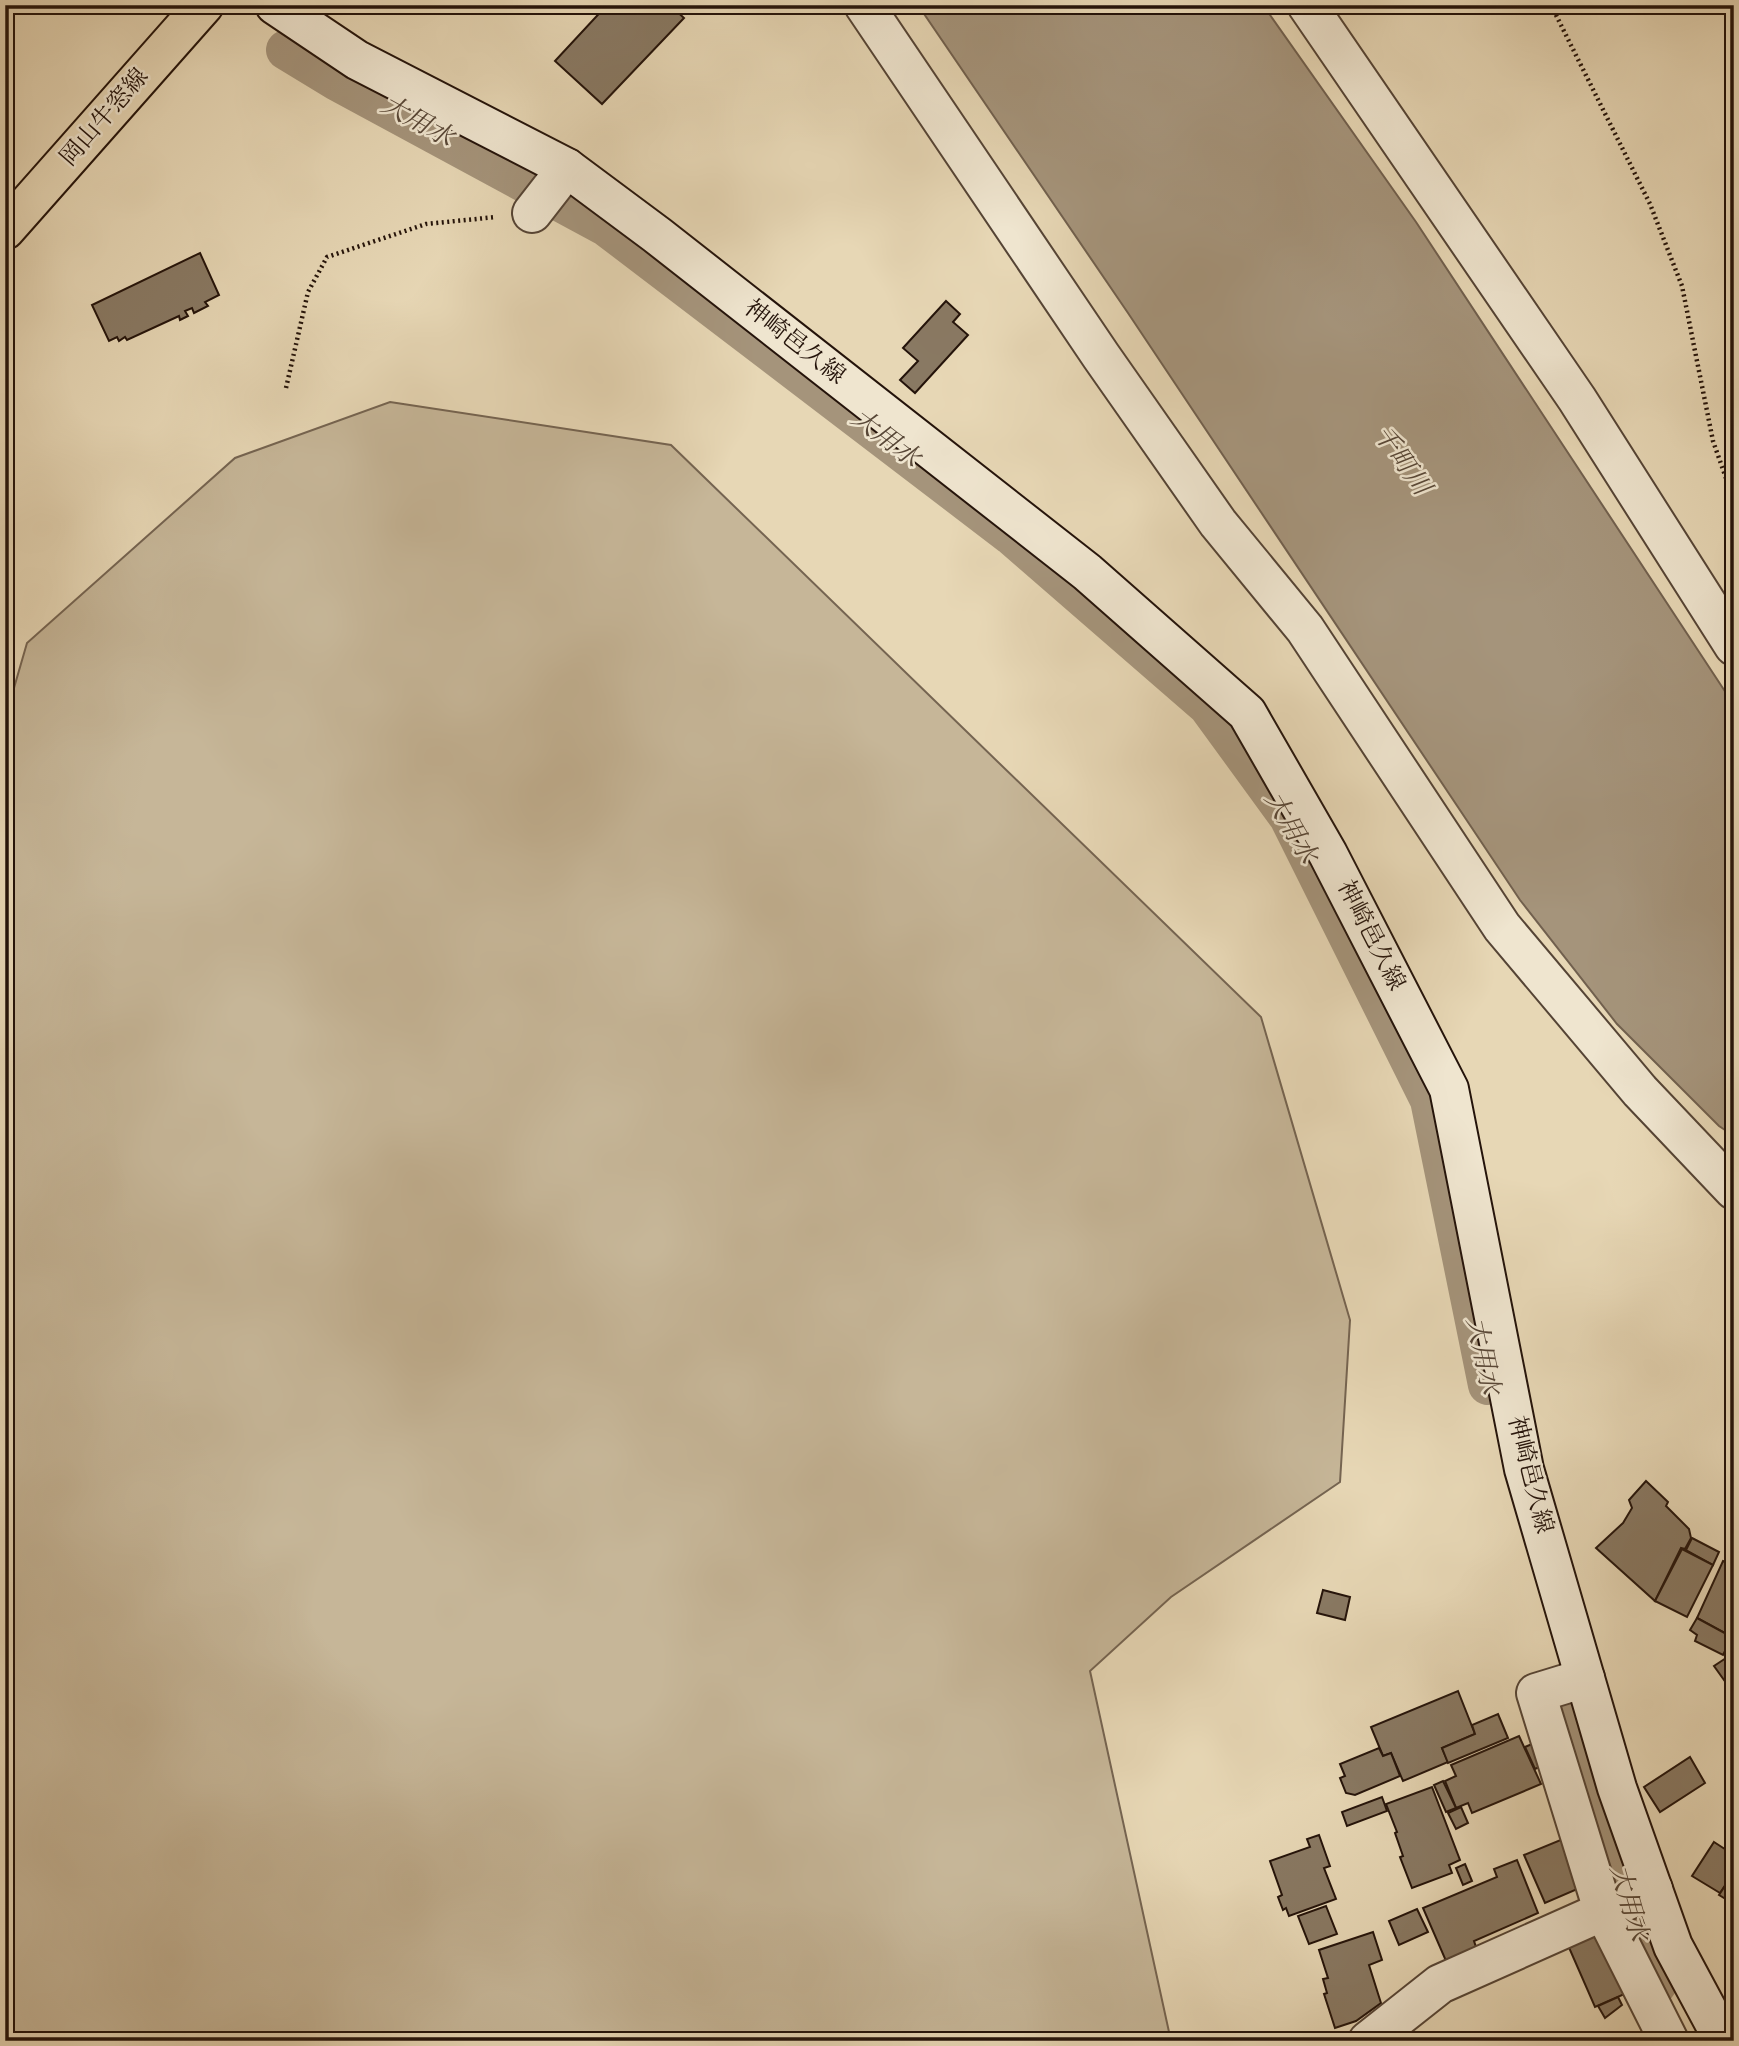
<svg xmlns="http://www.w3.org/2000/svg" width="1739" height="2046" font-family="'Old Standard TT','Noto Serif JP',serif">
<rect width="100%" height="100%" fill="#e7d7b5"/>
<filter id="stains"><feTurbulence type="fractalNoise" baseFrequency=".00286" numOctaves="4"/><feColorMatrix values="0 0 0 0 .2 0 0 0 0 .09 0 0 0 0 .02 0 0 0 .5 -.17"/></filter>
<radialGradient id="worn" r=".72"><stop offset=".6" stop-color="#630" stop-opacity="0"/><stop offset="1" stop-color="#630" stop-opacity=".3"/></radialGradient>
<path fill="#c6b698" stroke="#756451" stroke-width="2" d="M 390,402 L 671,445 L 1261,1017 L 1350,1320 L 1340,1482 L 1171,1597 L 1090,1671 L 1171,2041 L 5,2041 L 5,719 L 27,643 L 235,458 Z"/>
<path fill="#a5947b" stroke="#71604e" stroke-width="2" d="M 918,5 L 1263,5 L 1416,222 L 1734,705 L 1734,1136 L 1719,1126 L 1617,1024 L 1520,900 L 1128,313 Z"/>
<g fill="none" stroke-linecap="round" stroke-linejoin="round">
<g stroke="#a5947b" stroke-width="40">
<path d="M 286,50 L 337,81 L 607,227 L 1011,535 L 1208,706 L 1289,817 L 1430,1100 L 1488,1385"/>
<path d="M 1570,1692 L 1641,1950 L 1657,1984"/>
</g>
</g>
<g fill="#897963" stroke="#24130a" stroke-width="2">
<path d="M 607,5 L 670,5 L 684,18 L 602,104 L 555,61 Z"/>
<path d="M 200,253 L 219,295 L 205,302 L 208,306 L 194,313 L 192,308 L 185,311 L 188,316 L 180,320 L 179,316 L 127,340 L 125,337 L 119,341 L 117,337 L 109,341 L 92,305 Z"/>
<path d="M 946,301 L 960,314 L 953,322 L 968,335 L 915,393 L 900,380 L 918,361 L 903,348 Z"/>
<path d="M 1646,1481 L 1668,1502 L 1666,1506 L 1689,1529 L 1691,1538 L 1685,1549 L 1681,1548 L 1655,1601 L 1596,1548 L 1623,1523 L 1632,1508 L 1629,1500 Z"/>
<path d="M 1692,1538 L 1719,1552 L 1713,1565 L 1686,1550 Z"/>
<path d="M 1682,1549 L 1713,1565 L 1687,1617 L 1655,1601 Z"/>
<path d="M 1723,1561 L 1734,1566 L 1734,1632 L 1732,1637 L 1697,1618 Z"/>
<path d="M 1323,1590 L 1350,1597 L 1345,1620 L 1317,1613 Z"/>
<path d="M 1697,1618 L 1732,1637 L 1723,1655 L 1695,1641 L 1697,1635 L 1690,1630 Z"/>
<path d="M 1726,1658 L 1734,1669 L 1734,1694 L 1714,1666 Z"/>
<path d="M 1458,1691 L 1475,1734 L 1442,1748 L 1448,1762 L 1403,1781 L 1391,1753 L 1383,1756 L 1371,1727 Z"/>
<path d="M 1498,1714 L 1508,1738 L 1448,1763 L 1442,1748 L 1475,1734 L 1472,1725 Z"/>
<path d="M 1519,1736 L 1541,1784 L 1472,1813 L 1468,1803 L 1456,1808 L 1445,1781 L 1456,1776 L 1451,1765 Z"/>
<path d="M 1539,1741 L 1549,1763 L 1535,1769 L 1525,1747 Z"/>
<path d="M 1379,1748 L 1383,1756 L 1391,1753 L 1400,1776 L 1355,1795 L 1346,1793 L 1340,1778 L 1345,1776 L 1340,1764 Z"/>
<path d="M 1690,1757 L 1705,1783 L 1660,1812 L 1644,1787 Z"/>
<path d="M 1443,1781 L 1456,1808 L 1446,1812 L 1434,1785 Z"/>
<path d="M 1432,1787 L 1460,1860 L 1449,1865 L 1452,1873 L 1412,1888 L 1400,1857 L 1403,1856 L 1395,1833 L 1397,1832 L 1386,1804 Z"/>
<path d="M 1382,1797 L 1387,1811 L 1347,1826 L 1342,1812 Z"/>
<path d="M 1461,1807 L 1468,1823 L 1456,1829 L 1448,1813 Z"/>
<path d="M 1319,1835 L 1330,1866 L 1324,1868 L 1336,1899 L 1289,1916 L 1286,1908 L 1283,1910 L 1278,1897 L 1282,1895 L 1270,1861 L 1310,1847 L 1307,1839 Z"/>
<path d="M 1563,1839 L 1582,1887 L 1545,1903 L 1524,1855 Z"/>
<path d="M 1714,1842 L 1734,1855 L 1734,1872 L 1720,1893 L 1692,1876 Z"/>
<path d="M 1517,1860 L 1538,1913 L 1474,1941 L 1476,1947 L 1446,1961 L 1423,1908 L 1497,1877 L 1494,1869 Z"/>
<path d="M 1465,1864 L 1472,1881 L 1463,1885 L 1456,1868 Z"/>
<path d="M 1734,1872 L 1734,1904 L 1719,1895 Z"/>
<path d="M 1326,1906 L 1337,1934 L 1309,1944 L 1298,1916 Z"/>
<path d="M 1417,1909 L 1428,1932 L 1399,1945 L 1389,1921 Z"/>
<path d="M 1600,1928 L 1629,1992 L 1595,2007 L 1567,1943 Z"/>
<path d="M 1373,1932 L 1382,1960 L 1369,1965 L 1381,2003 L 1356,2021 L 1335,2028 L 1324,1994 L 1327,1993 L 1323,1979 L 1328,1978 L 1319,1950 Z"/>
<path d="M 1618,1997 L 1622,2005 L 1605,2018 L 1598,2006 Z"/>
</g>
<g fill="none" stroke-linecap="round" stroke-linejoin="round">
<g stroke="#554435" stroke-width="42">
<g id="minor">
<path d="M 864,5 L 1101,356 L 1218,523 L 1305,629 L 1502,927 L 1640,1091 L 1734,1190"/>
<path d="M 1307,5 L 1577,399 L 1734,646"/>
<path d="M 532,213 L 567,168"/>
<path d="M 1585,1678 L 1536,1693 L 1603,1910 L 1669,2041"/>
<path d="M 1368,2041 L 1440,1984 L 1653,1889"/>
</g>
</g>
<g stroke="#24130a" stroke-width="42">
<path id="secondary" d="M 275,5 L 357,60 L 567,168 L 657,235 L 1087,572 L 1247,713 L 1328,854 L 1449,1089 L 1524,1469 L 1617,1788 L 1673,1946 L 1724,2041"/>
</g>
<g stroke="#24130a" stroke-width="42">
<path id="primary" d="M 5,230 L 204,5"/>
</g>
<g stroke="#24130a" stroke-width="4.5" stroke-dasharray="2 3.5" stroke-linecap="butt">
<path d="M 1551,5 L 1650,204 L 1682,286 L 1713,441 L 1727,481 L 1734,482"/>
<path d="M 286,388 L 308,292 L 327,257 L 426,224 L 496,217"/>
</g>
<use href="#minor" stroke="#efe5cf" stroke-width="38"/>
<use href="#secondary" stroke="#efe5cf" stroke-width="38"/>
<use href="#primary" stroke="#e7d7b5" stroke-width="38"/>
</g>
<g text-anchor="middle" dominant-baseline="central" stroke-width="5" stroke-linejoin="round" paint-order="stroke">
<g font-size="24" fill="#24130a" stroke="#efe5cf">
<text transform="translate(105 118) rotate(-49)">岡山牛窓線</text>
<text transform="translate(794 343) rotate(38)">神崎邑久線</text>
<text transform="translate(1370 936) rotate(63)">神崎邑久線</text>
<text transform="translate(1529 1475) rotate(76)">神崎邑久線</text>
</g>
<g font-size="26" font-style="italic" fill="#584737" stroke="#efe5cf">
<text transform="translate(417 122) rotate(29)">大用水</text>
<text transform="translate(885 439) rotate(37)">大用水</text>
<text transform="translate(1401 461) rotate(54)">千町川</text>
<text transform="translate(1290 828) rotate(60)">大用水</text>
<text transform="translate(1482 1356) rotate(78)">大用水</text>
<text transform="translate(1628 1903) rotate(74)">大用水</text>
</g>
</g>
<rect width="1739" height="2046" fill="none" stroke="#e7d7b5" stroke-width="28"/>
<rect x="7" y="7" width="1725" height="2032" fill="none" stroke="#24130a" stroke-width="3.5"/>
<rect x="14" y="14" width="1711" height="2018" fill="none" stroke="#24130a" stroke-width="2"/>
<rect width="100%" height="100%" filter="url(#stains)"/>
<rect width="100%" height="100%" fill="url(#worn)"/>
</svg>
